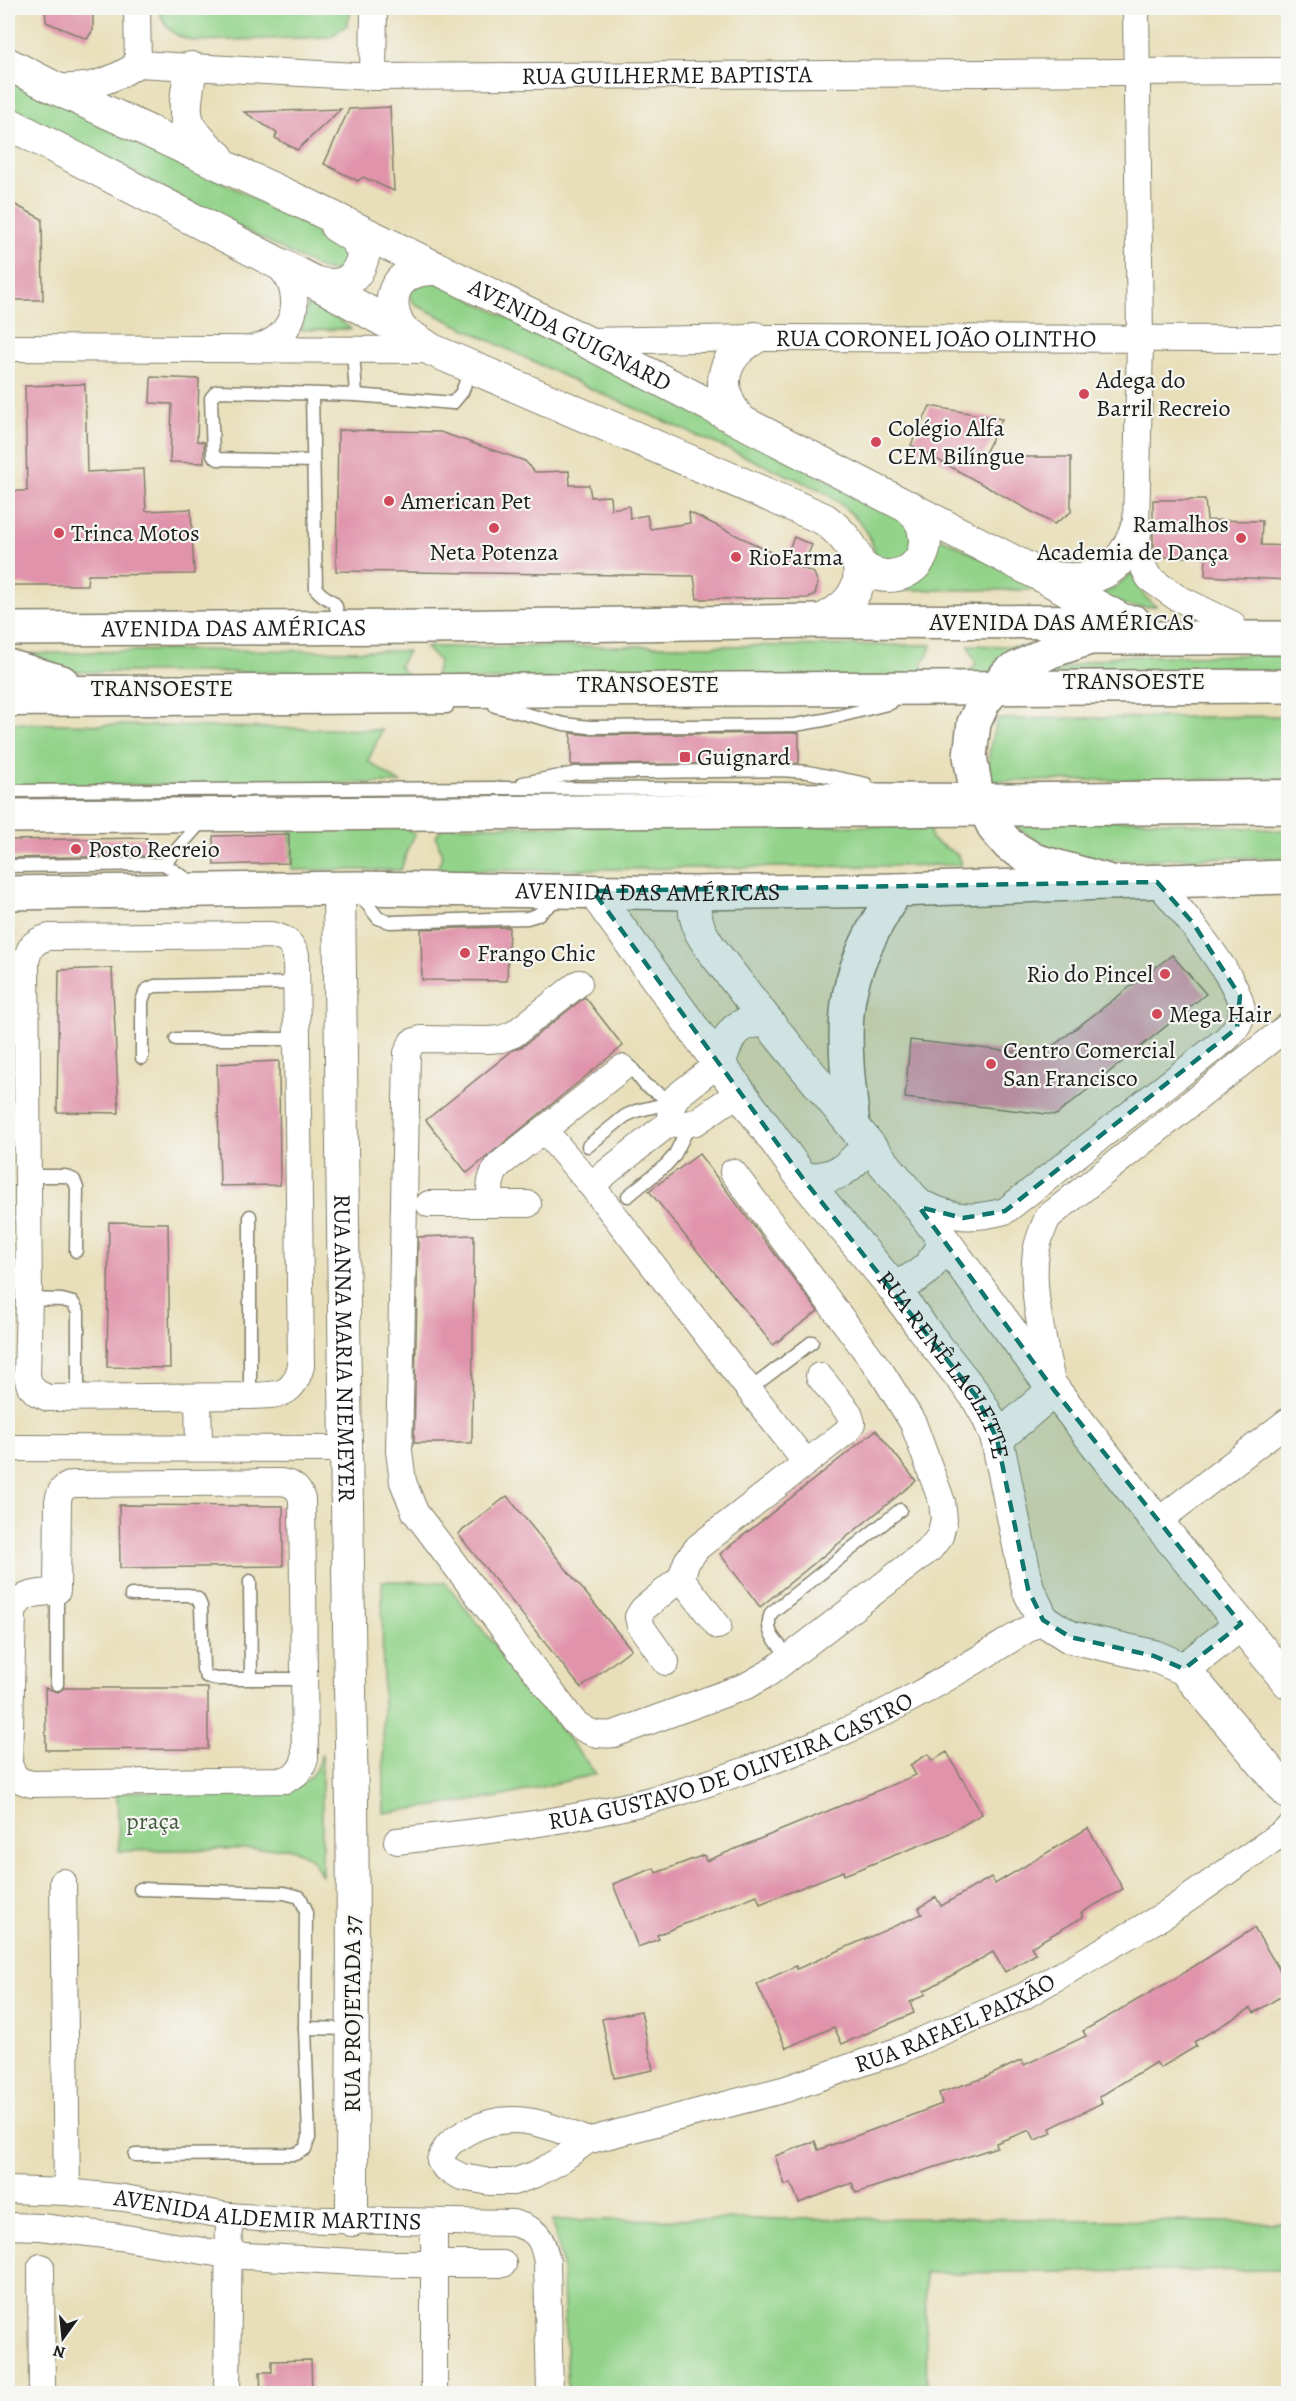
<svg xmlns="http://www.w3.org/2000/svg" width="1296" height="2401" font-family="Alegreya,serif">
<rect width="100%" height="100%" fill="#f6f6f2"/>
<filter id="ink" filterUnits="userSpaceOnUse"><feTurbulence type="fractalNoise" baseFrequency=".0167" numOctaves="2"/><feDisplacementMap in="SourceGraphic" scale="12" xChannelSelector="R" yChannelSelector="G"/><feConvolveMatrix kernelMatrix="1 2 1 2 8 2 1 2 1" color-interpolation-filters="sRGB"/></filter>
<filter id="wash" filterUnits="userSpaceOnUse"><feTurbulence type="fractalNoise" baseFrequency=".008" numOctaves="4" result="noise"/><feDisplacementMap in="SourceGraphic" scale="24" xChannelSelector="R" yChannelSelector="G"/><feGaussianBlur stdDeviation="1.35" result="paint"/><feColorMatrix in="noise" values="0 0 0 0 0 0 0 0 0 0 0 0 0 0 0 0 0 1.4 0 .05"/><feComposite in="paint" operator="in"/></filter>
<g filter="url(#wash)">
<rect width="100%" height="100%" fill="#e8dfba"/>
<g fill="#92d389" stroke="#577852" stroke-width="1.5">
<path d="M 159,8 L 352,8 L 347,25 L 330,37 L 195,41 C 175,38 163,28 159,8 Z"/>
<path d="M 8,78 L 183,166 L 216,179 L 337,240 L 346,248 L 349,257 L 339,271 L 323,270 L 8,108 Z"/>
<path d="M 421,274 L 1044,590 L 876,590 C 883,539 861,517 821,490 L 582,385 L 418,306 L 412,301 L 408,290 Z"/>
<path d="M 310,297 L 351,329 L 301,330 Z"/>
<path d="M 1131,573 L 1144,596 L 1156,606 C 1136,609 1117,606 1101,595 L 1105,591 L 1114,589 Z"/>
<path d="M 932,645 L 922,665 L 930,678 L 434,680 L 439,661 L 425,647 Z"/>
<path d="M 968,645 L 1033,647 L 990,679 L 963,679 L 976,664 Z"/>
<path d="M 163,650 L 408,651 L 399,666 L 413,681 L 267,672 L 73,672 L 28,654 Z"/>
<path d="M 1288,655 L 1288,674 L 1037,678 L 1086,662 L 1118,656 Z"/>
<path d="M 1288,716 L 1288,779 L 989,781 C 987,758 990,741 998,719 Z"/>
<path d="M 8,723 L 382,730 L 368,761 L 400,783 L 8,786 Z"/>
<path d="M 1141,820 L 1288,831 L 1288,858 C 1261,858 1233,857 1205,858 C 1159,858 1113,865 1067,854 C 1046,848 1028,835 1011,823 Z"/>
<path d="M 290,826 L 405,827 L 415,835 L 408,848 L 401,870 L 292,870 Z"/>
<path d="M 443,826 L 930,826 L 931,839 L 958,855 L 961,865 L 437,871 L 442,855 L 436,836 Z"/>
<path d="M 382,1581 L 445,1582 L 596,1774 L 499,1797 L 384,1813 Z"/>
<path d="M 322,1754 L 322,1876 C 314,1859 307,1853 288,1848 L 119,1851 L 117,1792 L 290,1789 C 309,1782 316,1773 322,1754 Z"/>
<path d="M 962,2218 L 1288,2223 L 1288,2270 L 925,2273 L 927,2393 L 568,2393 L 562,2263 L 552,2220 Z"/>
</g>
<g id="blocks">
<g fill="#e093ab">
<path d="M 45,8 L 93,8 L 93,30 L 87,39 L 46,22 Z"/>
<path d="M 390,107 L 394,191 L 363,177 L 358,181 L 324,164 L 349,109 Z"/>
<path d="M 341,109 L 297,150 L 275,138 L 277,133 L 244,112 Z"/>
<path d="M 8,201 L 42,219 L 43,300 L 8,300 Z"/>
<path d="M 151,377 L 199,379 L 197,441 L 204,442 L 204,463 L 170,462 L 172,404 L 150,403 Z"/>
<path d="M 85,384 L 87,472 L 144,469 L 146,511 L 191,509 L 194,574 L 88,575 L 87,585 L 8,585 L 8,491 L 27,491 L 25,386 Z"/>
<path d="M 930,406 L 1002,419 L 983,457 L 1071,457 L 1071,512 L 1054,524 L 911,445 Z"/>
<path d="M 338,430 L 440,432 L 525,461 L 535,472 L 569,471 L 570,485 L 589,485 L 591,497 L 610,496 L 611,509 L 629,506 L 630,518 L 647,515 L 650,529 L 690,523 L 689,512 L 785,559 L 794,537 L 812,545 L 802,568 L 814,573 L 818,583 L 815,594 L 808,598 L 697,599 L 694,576 L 336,571 Z"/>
<path d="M 1153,500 L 1205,500 L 1207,520 L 1262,521 L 1261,545 L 1288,546 L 1288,580 L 1205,576 L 1206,557 L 1156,557 L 1153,541 Z"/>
<path d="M 571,733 L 589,735 L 799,733 L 799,763 L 571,765 Z"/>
<path d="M 289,834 L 289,863 L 214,865 L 213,836 Z"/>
<path d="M 147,838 L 148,856 L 8,858 L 8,840 Z"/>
<path d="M 509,927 L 507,981 L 422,980 L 421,929 Z"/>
<path d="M 1172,955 L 1206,994 L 1056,1115 L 905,1098 L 910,1040 L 1041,1055 Z"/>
<path d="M 112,968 L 119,1113 L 57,1112 L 59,970 Z"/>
<path d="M 585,997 L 623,1046 L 467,1173 L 426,1120 L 513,1050 L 523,1046 Z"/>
<path d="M 279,1061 L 280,1185 L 220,1186 L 217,1064 Z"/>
<path d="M 699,1154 L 818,1311 L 773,1345 L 649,1191 Z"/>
<path d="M 109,1222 L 168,1223 L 170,1368 L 107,1367 Z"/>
<path d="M 474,1235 L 472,1443 L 414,1443 L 418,1237 Z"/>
<path d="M 876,1430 L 916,1481 L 760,1607 L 720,1554 Z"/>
<path d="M 507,1496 L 631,1649 L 581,1688 L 458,1534 Z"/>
<path d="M 119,1505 L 283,1506 L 283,1566 L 120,1568 Z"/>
<path d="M 45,1688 L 58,1692 L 64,1688 L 208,1688 L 208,1749 L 46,1750 Z"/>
<path d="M 947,1752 L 982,1814 L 946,1835 L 844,1875 L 843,1871 L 760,1904 L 757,1895 L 657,1935 L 659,1939 L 638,1947 L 613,1884 L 654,1868 L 656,1873 L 704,1855 L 706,1861 L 916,1775 L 910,1765 L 928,1754 L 932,1761 Z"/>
<path d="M 1088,1828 L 1123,1889 L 1081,1913 L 1083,1917 L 1031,1947 L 1036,1954 L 1005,1972 L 993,1952 L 924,1991 L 926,1994 L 910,2002 L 914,2013 L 842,2044 L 834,2027 L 786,2048 L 757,1984 L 796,1966 L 797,1969 L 922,1914 L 919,1908 L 936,1897 L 941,1906 L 991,1877 L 995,1884 Z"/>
<path d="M 1254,1928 L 1288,1984 L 1288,1992 L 1254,2013 L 1251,2008 L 1194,2042 L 1197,2046 L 1160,2068 L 1156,2062 L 1099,2097 L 1102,2103 L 1050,2128 L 1052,2133 L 1035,2140 L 1030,2130 L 996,2143 L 997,2147 L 856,2193 L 852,2183 L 799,2203 L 791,2183 L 785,2185 L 775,2156 L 815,2141 L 818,2150 L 942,2104 L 939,2093 L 984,2078 L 1022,2060 L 1024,2065 L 1086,2036 L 1083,2031 L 1174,1979 Z"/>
<path d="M 641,2011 L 653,2070 L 614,2078 L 602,2019 Z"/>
<path d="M 311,2360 L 312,2394 L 261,2394 L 260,2372 L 272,2372 L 272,2361 Z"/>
</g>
</g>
</g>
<g filter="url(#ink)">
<use href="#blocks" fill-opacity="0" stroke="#827e6b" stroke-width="1.5"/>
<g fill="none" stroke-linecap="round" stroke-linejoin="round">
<g stroke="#827e6b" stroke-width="15">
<g id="service">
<path d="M 353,351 L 356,395"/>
<path d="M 312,395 L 316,589 C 333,608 337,592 338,626"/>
<path d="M 313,461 L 218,459 L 213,455 L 211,398 L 217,391 L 356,395 L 453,403 L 462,392 L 471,368"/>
<path d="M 495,706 L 564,724 L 589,727 L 795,725 L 824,720 L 891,703"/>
<path d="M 8,710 L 447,707"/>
<path d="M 523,783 L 576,773 L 781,770 L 808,772 L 866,784"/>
<path d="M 8,791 L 501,788 L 976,790 L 1288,786"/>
<path d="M 164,864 L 193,883"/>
<path d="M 8,866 L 164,864 L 203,820"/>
<path d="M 358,892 L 378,918 L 390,922 L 527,918 L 537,915 L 560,897"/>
<path d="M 176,1039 L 297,1039"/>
<path d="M 142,1058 L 142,1001 L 146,990 L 155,986 L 297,983"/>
<path d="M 588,1146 L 625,1116 L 636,1111 L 673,1102 L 645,1085 L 630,1066 L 622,1068"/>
<path d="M 27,1176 L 65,1176 L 74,1180 L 77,1188 L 76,1251"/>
<path d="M 628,1196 L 666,1165 L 674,1156 L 690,1124"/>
<path d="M 250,1216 L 250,1396"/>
<path d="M 29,1299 L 62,1300 L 73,1303 L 78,1312 L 78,1399"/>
<path d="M 750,1389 L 812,1342"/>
<path d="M 250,1581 L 251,1679"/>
<path d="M 131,1595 L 189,1595 L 198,1599 L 201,1606 L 203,1669 L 206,1676 L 216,1679 L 303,1679"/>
<path d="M 790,1657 C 778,1643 763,1633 771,1613 L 900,1510"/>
<path d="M 57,1684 L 57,1591"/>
<path d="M 305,2028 L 351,2029"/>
<path d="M 135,2155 L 295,2154 L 305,2149 L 309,2138 L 305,2028 L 306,1910 L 300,1897 L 284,1893 L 140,1889"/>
</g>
</g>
<g stroke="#827e6b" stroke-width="28">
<g id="minor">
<path d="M 137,8 L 138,64"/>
<path d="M 1136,8 L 1140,340 L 1136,529 L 1141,562 L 1149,578 L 1176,597 L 1232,624"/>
<path d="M 373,77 L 374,8"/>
<path id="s1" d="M 56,87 C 87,89 111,82 138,64 L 373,77 L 1288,71"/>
<path id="s2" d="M 585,341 L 755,338 L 1288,339"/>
<path d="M 8,348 L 432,350"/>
<path d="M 254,348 C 287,341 303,311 289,280 C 286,273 279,267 274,261"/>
<path d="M 271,935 C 285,938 291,942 296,955 L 301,1366 C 293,1397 278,1395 250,1396 L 48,1398 L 37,1393 L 30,1386 L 27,1376 L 29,1299 L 26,962 C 29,947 33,941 49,937 Z"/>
<path d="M 579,983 L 514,1034 L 501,1039 L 488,1040 L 421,1039 L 412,1042 L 407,1053 L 399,1451 L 403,1482 L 415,1512 L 574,1722 C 588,1733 597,1736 614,1734 L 746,1686 L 769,1673 L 930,1549 L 940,1536 L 944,1520 L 942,1502 L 913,1423 L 882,1373 L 733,1172"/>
<path d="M 719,1063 L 676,1097 L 671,1109 L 669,1123 L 682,1125 L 696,1122 L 740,1092"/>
<path d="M 544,1130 L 591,1185 L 806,1463"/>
<path d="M 591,1185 L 669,1123"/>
<path d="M 914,1200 C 951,1216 964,1222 1005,1211 L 1226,1039 C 1234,1031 1241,1023 1242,1012 C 1243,983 1177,905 1157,882"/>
<path d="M 490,1203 C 490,1188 489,1177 499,1165 L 622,1068"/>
<path d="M 429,1204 L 528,1204"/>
<path d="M 1053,1387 C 1045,1347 1030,1292 1036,1252 C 1038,1240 1043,1228 1048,1217 L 1288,1026"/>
<path d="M 198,1397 L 199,1447"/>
<path d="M 8,1448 L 346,1449"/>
<path d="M 281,1482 C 293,1484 298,1487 302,1499 L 305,1758 C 302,1770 297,1775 285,1780 L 32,1784 C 18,1781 13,1777 9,1763 L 13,1613 C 20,1591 37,1594 57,1591 L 58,1501 C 60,1490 63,1487 73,1484 Z"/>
<path d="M 1157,1522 L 1288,1421"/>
<path d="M 681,1578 L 718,1626"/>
<path d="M 666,1662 L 640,1625 L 638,1617 L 643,1609 L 681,1578 L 687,1561 L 698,1547 L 847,1431 L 852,1423 L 849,1413 L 819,1376"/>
<path id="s3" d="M 397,1841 C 493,1831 590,1819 683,1791 C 733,1776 784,1757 832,1737 C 906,1706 974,1661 1043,1620"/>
<path d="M 63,1882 L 67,2192"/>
<path id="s4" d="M 587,2141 C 546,2123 509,2109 467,2132 C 453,2140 445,2145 440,2161 L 446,2169 L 462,2177 L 490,2182 L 513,2182 L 536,2174 L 558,2162 L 587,2141 L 786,2089 L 900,2050 L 1024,1996 L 1166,1914 L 1288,1829"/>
<path id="s5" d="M 8,2190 L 67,2192 L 124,2198 L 229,2216 L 274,2219 L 513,2223 C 538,2230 542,2237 547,2262 L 550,2394"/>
<path d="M 434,2222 L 434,2394"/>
<path d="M 8,2226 L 41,2227 L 120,2237 L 227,2255 L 392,2264 L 503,2264"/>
<path d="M 41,2267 L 42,2394"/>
<path d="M 227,2394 L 229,2216"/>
</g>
</g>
<g stroke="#827e6b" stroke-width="34">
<g id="tertiary">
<path id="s6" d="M 8,64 L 53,87 L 312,207 L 585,341 L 1042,576 L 1126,622"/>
<path d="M 191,68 C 183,117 179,123 218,157"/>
<path d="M 8,123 L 316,283 L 401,330 L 432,350 L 824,519 C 869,552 875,595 820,621"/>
<path d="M 316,283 C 344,289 357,281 364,253 L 355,238 L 336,226"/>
<path d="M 401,330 C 381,295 398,267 439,269"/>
<path d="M 742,422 C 714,392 719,358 755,338"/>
<path d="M 859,564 C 886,590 932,571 924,532 C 923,522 916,515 910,507"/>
<path d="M 1048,577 C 1093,585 1121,573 1136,529"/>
<path id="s7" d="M 339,889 C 341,1194 347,1500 352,1805 C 354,1944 352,2082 352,2220"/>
<path id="s8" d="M 593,891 L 804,1180 L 893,1287 L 923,1329 L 976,1396 L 988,1417 L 997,1439 L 1028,1589 L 1043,1620 L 1070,1637 L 1154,1656 L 1184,1669 L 1288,1793"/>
<path d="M 694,893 L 695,914 L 700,931 L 709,946 L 767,1021 L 914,1200 L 1054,1390 L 1157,1522 L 1288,1682"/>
<path d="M 719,1063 C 730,1034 733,1021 767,1021"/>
<path d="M 804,1180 C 840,1177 845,1171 869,1145"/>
<path d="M 893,1287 C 922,1277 929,1269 945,1244"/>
<path d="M 997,1439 L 1054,1390"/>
<path d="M 1184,1669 L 1241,1624"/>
</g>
</g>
<g stroke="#827e6b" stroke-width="36">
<g id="secondary">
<path id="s9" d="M 8,629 L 433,627 L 820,621 L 1134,622"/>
<path id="s10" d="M 8,893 L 356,888 L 694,893 L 896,890 L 1288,877"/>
<path d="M 853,1124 C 849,1088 844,1050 847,1013 C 850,969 874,927 896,890"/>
</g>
</g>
<g stroke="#827e6b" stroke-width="36">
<g id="trunk">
<path d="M 8,666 L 62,682"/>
<path d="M 8,693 L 1288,686"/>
<path d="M 8,816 L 1288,807"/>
<path d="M 1115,883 L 1034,860 L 1009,845 L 995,829 L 976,790 L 970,756 L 974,723 L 984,701 L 1008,673 L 1049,652 L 1090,638 L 1288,638"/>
</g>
</g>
<use href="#service" stroke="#fff" stroke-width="12"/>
<use href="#minor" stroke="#fff" stroke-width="26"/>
<use href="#tertiary" stroke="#fff" stroke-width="32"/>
<use href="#secondary" stroke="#fff" stroke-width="33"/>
<use href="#trunk" stroke="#fff" stroke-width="33"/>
</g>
</g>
<path fill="#0f766e" fill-opacity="0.2" stroke="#0f766e" stroke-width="4.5" stroke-dasharray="12 8" stroke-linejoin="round" d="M 1157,882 L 1193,923 L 1240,996 L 1237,1028 L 1005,1211 L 963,1218 L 919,1207 L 1054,1390 L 1241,1624 L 1184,1669 L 1154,1656 L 1070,1637 L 1043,1620 L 1028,1589 L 997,1439 L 976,1396 L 804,1180 L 593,891 Z"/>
<g fill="#d1495b" stroke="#f6f6f2" stroke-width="2">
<circle cx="1084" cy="394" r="6"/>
<circle cx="876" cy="442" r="6"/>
<circle cx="389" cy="501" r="6"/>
<circle cx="494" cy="528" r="6"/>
<circle cx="59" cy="533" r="6"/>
<circle cx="1241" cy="538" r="6"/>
<circle cx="736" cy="557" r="6"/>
<rect x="679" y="751" width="12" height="12" rx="3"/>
<circle cx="76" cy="849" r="6"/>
<circle cx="465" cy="953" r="6"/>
<circle cx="1165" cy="974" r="6"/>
<circle cx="1157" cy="1014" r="6"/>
<circle cx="991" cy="1064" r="6"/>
</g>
<g text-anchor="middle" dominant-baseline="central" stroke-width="4.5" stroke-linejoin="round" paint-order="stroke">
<g font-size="24" fill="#1c1c1c" stroke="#f6f6f2">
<text stroke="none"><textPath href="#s1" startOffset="616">RUA GUILHERME BAPTISTA</textPath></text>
<text stroke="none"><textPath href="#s6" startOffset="624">AVENIDA GUIGNARD</textPath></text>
<text stroke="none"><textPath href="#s2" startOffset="351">RUA CORONEL JOÃO OLINTHO</textPath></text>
<text x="1062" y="622">AVENIDA DAS AMÉRICAS</text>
<text stroke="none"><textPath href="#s9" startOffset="226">AVENIDA DAS AMÉRICAS</textPath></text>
<text x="1134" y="681">TRANSOESTE</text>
<text x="648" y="684">TRANSOESTE</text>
<text x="162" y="688">TRANSOESTE</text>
<text stroke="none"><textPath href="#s10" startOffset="640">AVENIDA DAS AMÉRICAS</textPath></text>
<text stroke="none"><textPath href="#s7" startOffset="459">RUA ANNA MARIA NIEMEYER</textPath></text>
<text stroke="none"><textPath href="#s8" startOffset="591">RUA RENÊ LACLETTE</textPath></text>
<text stroke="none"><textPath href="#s3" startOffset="345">RUA GUSTAVO DE OLIVEIRA CASTRO</textPath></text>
<text transform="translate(352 2014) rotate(-90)">RUA PROJETADA 37</text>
<text stroke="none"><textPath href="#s4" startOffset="718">RUA RAFAEL PAIXÃO</textPath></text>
<text stroke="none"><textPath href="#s5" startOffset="261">AVENIDA ALDEMIR MARTINS</textPath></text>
</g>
<g font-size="24" fill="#1c1c1c" stroke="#f6f6f2" text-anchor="start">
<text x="1096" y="380">Adega do<tspan x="1096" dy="28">Barril Recreio</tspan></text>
<text x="888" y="428">Colégio Alfa<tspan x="888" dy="28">CEM Bilíngue</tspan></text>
<text x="401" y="501">American Pet</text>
<text x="1229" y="524" text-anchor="end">Ramalhos<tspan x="1229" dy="28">Academia de Dança</tspan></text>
<text x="71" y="533">Trinca Motos</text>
<text x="494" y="552" text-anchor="middle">Neta Potenza</text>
<text x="748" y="557">RioFarma</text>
<text x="697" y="757">Guignard</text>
<text x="88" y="849">Posto Recreio</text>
<text x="477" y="953">Frango Chic</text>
<text x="1153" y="974" text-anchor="end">Rio do Pincel</text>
<text x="1169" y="1014">Mega Hair</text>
<text x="1003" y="1050">Centro Comercial<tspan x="1003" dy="28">San Francisco</tspan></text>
</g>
<g font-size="24" fill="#455c42" stroke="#f6f6f2">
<text x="153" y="1821">praça</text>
</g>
</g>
<rect width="1296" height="2401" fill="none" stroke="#f6f6f2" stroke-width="30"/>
<g transform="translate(63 2338) rotate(195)" stroke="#f6f6f2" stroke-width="4.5" paint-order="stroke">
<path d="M0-4.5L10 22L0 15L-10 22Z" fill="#1c1c1c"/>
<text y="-9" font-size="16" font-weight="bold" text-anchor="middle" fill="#1c1c1c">N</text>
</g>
</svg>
